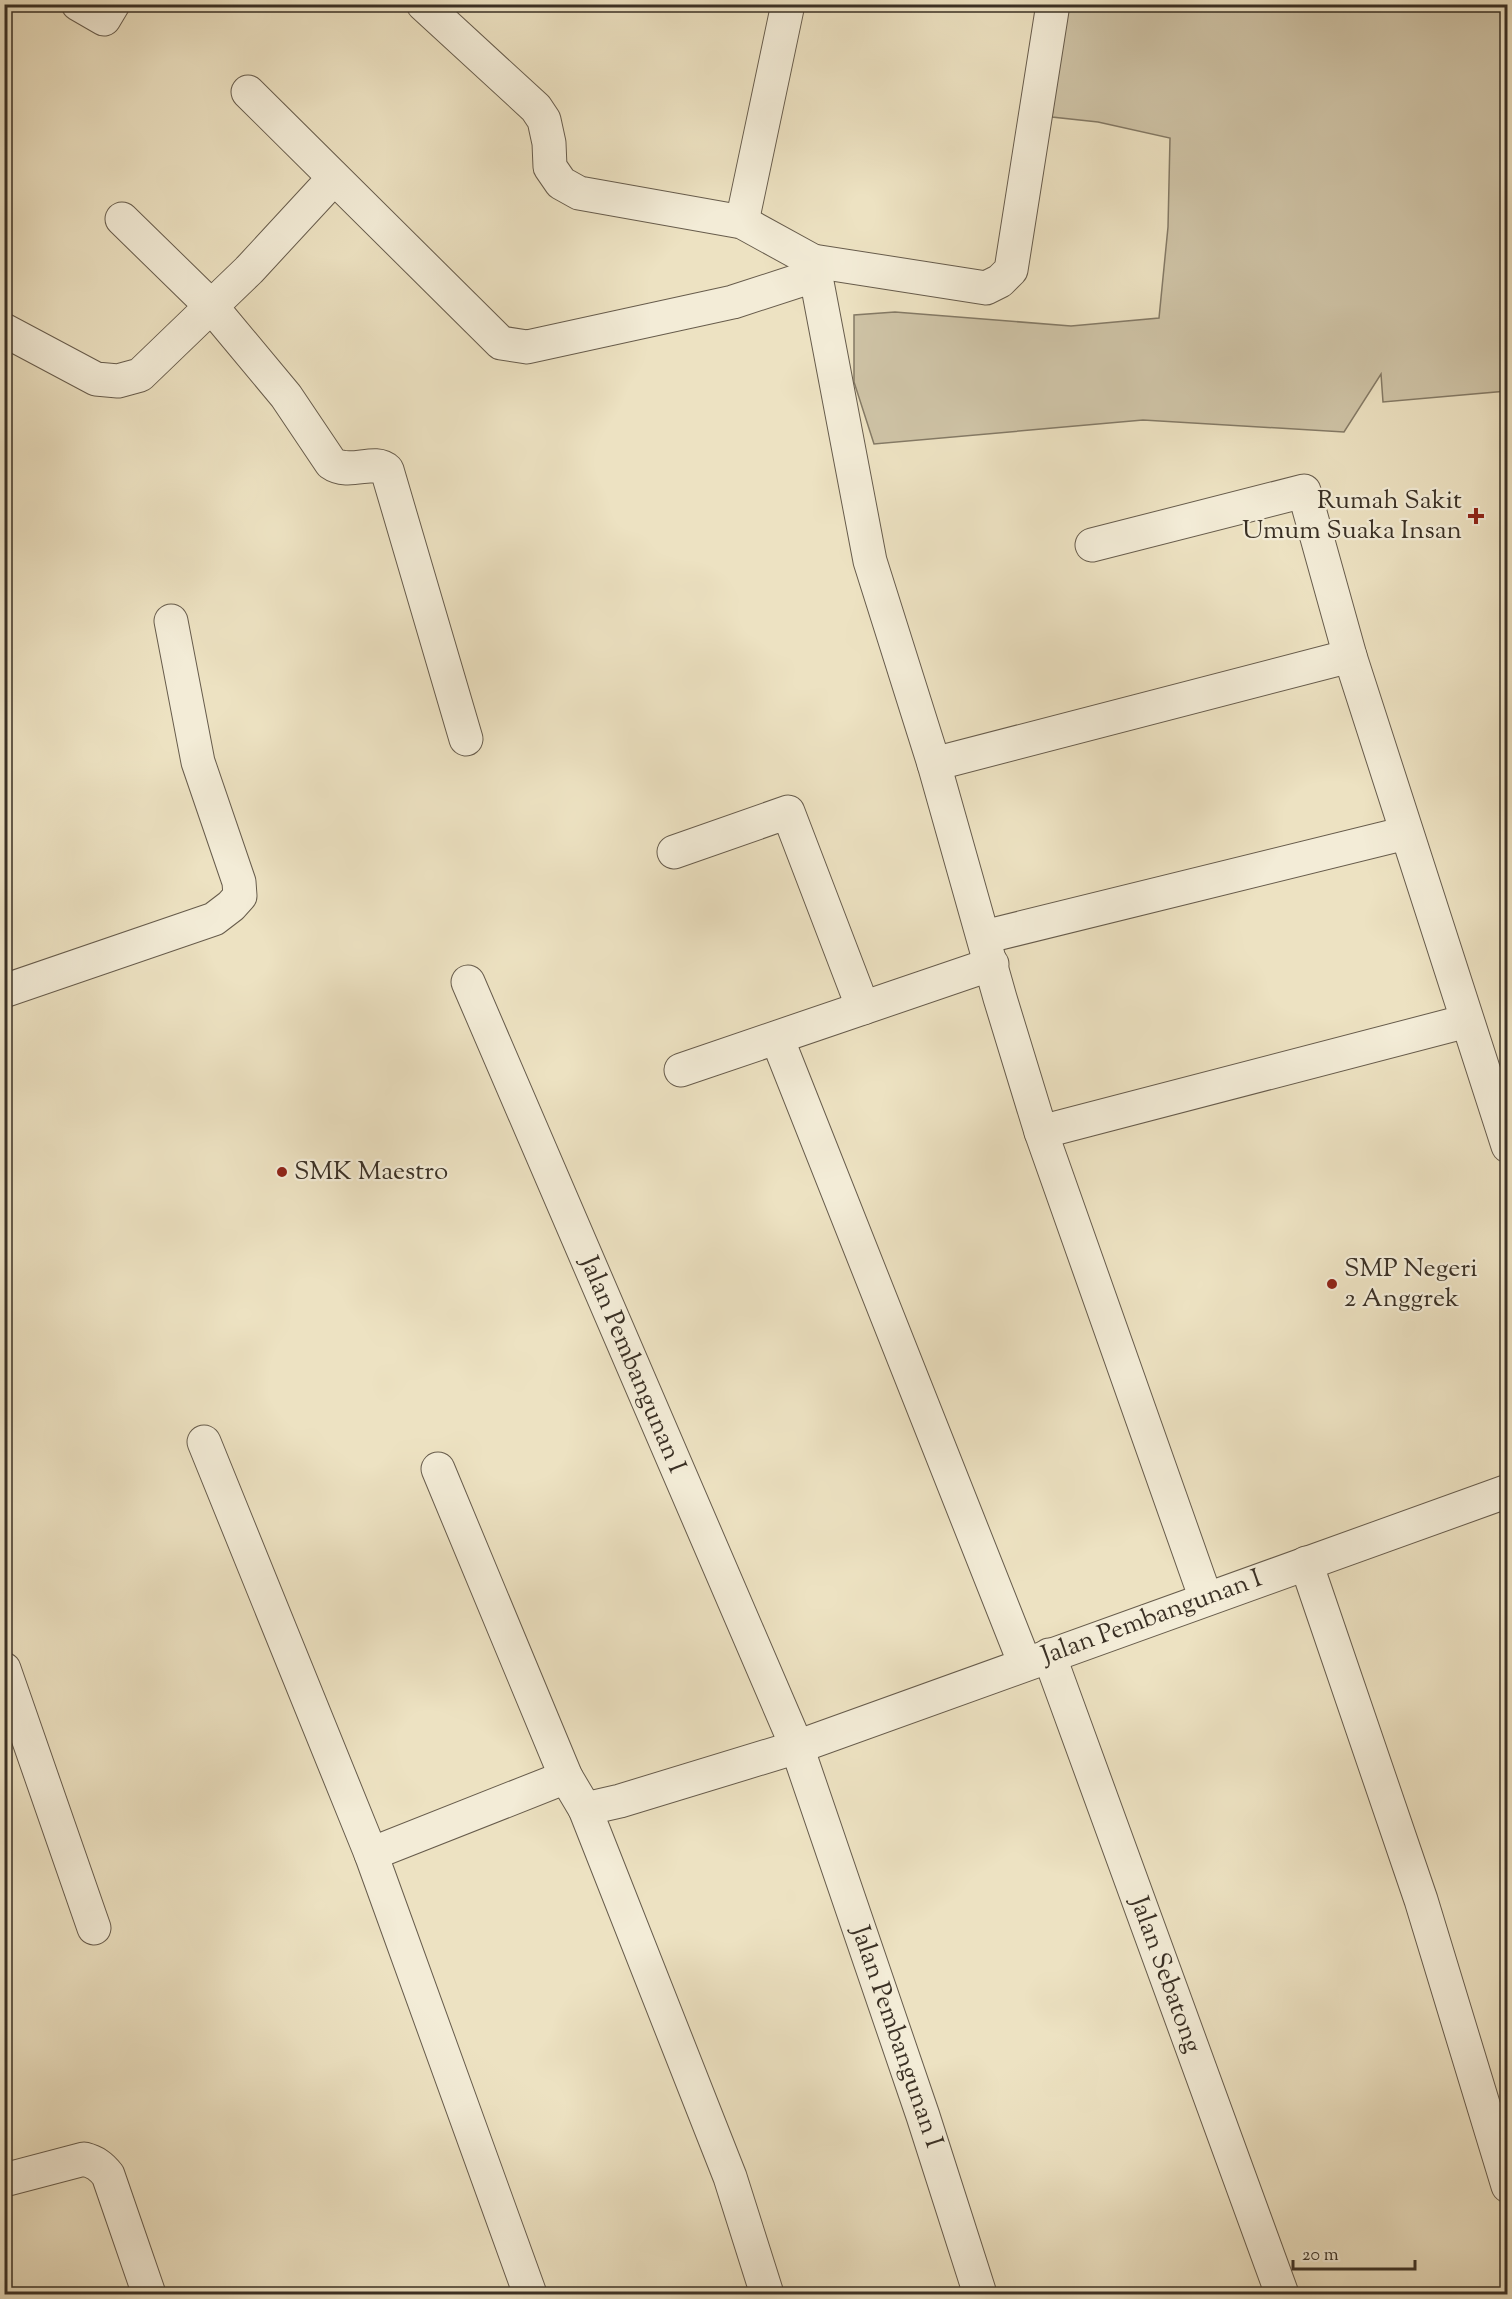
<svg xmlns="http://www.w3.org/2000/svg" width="1512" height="2299" font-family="'Sorts Mill Goudy',serif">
<rect width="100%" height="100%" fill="#ede2c2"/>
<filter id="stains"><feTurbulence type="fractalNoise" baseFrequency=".00333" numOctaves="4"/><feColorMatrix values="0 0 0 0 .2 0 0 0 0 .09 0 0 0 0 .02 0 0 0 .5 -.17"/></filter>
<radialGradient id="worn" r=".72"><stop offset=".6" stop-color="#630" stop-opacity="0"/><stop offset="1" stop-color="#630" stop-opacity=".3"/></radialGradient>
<path fill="#cfc4a7" stroke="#847a66" stroke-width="1.5" d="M 1065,5 L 1507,5 L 1507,391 L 1383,402 L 1381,374 L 1344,432 L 1143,420 L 874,444 L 854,382 L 854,315 L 895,312 L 1071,326 L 1159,318 L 1168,227 L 1170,138 L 1098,122 L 1052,117 Z"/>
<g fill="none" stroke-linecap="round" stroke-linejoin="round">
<g stroke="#675c4c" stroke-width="35">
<g id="minor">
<path d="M 78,4 L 104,19 L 113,4"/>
<path d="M 423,4 L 536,108 L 544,120 L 549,143 L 550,167 L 561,183 L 579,193 L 742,222 L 813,261 L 986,288 L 1000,281 L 1011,270 L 1053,4"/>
<path d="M 248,92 L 501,343 L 527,347 L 733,302 L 816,275"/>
<path d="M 122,219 L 211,306 L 286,396 L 331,463 C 349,476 375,458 387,470 L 466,739"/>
<path d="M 742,222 L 788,4"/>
<path d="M 813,261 L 870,561 L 934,764 L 1000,998 L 1041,1132 L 1206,1599"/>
<path d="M 4,330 L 96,379 L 118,381 L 140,375 L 249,270 L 334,178"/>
<path d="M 1092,545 L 1304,491 L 1350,656 L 1508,1146"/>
<path d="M 934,764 L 1350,656"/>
<path d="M 674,852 L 788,812 L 863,1008"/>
<path d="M 984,937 L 1406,833"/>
<path d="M 468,982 L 797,1747 L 923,2116 L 980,2294"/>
<path d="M 4,991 L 214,919 L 231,906 L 240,896 L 239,882 L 198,762 L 171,621"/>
<path d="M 777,1038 L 1025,1664"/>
<path d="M 681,1070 L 992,964"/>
<path d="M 1041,1132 L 1467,1021"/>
<path d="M 204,1442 L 371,1854"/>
<path d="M 438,1469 L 566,1777 L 585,1809 L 730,2177 L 767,2294"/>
<path d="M 1306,1563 L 1421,1900 L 1508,2186"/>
<path d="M 1049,1655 L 1282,2294"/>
<path d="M 4,1669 L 94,1928"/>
<path d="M 585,1809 L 620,1801 L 797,1747 L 1508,1491"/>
<path d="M 4,2180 L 84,2159 C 95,2162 101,2166 108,2175 L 149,2294"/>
<path d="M 530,2294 L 371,1854 L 566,1777"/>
</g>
</g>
<use href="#minor" stroke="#f3ecd7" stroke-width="33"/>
</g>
<g fill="#8f2418" stroke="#f3ecd7" stroke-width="2">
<path d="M1473 507h6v6h6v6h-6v6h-6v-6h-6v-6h6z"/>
<circle cx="282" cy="1172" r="6"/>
<circle cx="1332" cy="1284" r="6"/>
</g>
<g text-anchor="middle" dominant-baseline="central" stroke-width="4.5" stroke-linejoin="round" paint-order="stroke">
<g font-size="26" fill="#3a3025" stroke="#f3ecd7" text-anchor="start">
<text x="1462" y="501" text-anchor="end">Rumah Sakit<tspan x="1462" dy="30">Umum Suaka Insan</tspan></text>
<text x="294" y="1172">SMK Maestro</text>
<text x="1344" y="1269">SMP Negeri<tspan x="1344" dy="30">2 Anggrek</tspan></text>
</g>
<g font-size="26" fill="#3a3025" stroke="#f3ecd7">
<text transform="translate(632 1365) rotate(67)">Jalan Pembangunan I</text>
<text transform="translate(1152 1618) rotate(-20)">Jalan Pembangunan I</text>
<text transform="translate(1165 1975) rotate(70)">Jalan Sebatong</text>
<text transform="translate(896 2037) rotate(71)">Jalan Pembangunan I</text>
</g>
</g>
<rect width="1512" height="2299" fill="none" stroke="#ede2c2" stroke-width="24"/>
<rect x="6" y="6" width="1500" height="2287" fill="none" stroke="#3a3025" stroke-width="3"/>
<rect x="12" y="12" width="1488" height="2275" fill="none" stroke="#3a3025" stroke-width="1.5"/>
<path d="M1293 2260v9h122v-9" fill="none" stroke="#3a3025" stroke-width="3"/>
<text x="1302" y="2260" font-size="18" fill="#3a3025" stroke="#f3ecd7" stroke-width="4.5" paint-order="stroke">20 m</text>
<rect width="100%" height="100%" filter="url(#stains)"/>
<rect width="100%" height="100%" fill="url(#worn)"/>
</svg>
